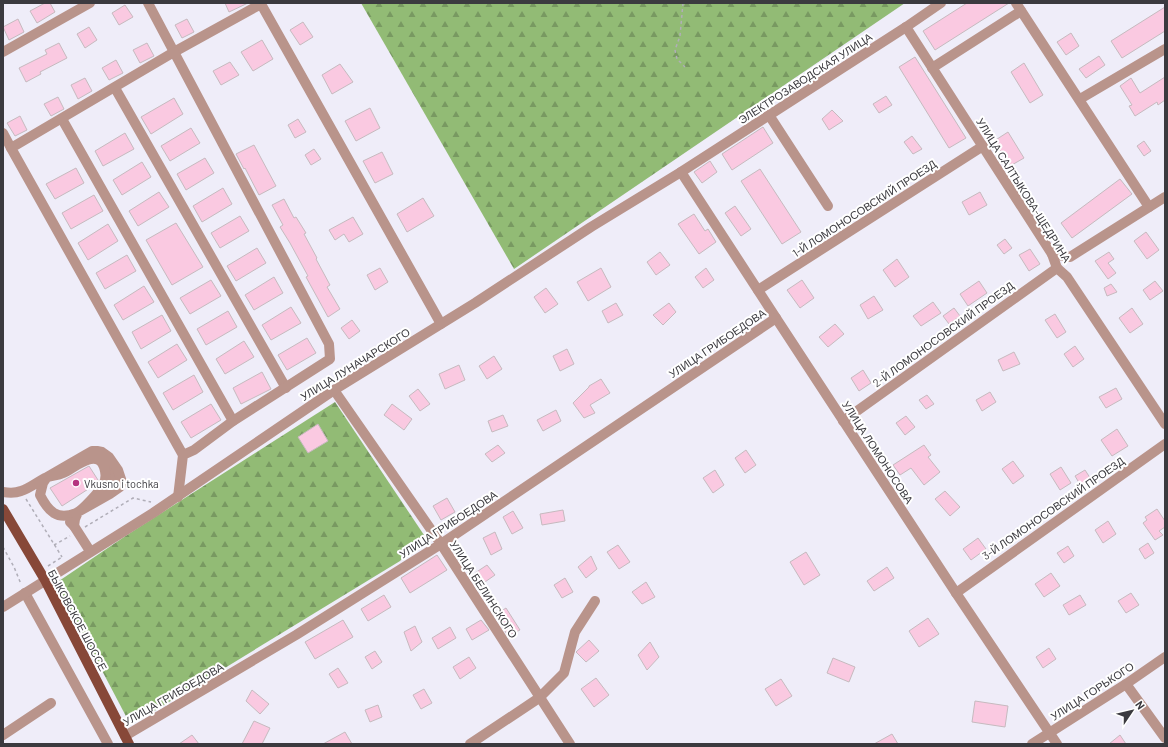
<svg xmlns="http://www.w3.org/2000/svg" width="1168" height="747" font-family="Barlow,sans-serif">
<defs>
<pattern id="forest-firs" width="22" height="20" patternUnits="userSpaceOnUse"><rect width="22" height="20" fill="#92bb75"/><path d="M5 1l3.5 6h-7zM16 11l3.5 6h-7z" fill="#789961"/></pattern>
</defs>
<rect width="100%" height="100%" fill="#efedf9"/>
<g fill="url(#forest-firs)">
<path d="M 361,3 L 905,3 L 514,269 Z"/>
<path d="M 335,402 L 424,535 L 400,561 L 151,713 L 129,722 L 56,583 L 127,535 Z"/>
</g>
<g fill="#fac9e1" stroke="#c6babf">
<path d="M 45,3 L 50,3 L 55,12 L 37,23 L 30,11 Z"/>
<path d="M 225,3 L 248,3 L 229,12 Z"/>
<path d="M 967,3 L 1009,3 L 935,50 L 923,31 Z"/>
<path d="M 125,5 L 133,17 L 119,25 L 112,13 Z"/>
<path d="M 1165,7 L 1165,31 L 1122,58 L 1111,41 Z"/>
<path d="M 18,19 L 24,32 L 9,40 L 3,27 Z"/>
<path d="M 187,19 L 194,32 L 182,38 L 175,25 Z"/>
<path d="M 303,22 L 313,37 L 300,45 L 290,30 Z"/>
<path d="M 89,27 L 97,40 L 85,48 L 77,34 Z"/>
<path d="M 1071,33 L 1079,46 L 1066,55 L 1057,42 Z"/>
<path d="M 262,40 L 273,59 L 253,71 L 241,52 Z"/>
<path d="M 59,43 L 67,58 L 40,72 L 41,74 L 26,82 L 19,68 L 47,54 L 45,50 Z"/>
<path d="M 147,43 L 154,56 L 140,63 L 133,50 Z"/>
<path d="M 1099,56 L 1105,65 L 1086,78 L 1079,69 Z"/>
<path d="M 915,57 L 966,138 L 949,148 L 899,67 Z"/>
<path d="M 116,60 L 123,73 L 109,80 L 102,68 Z"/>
<path d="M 230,62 L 239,75 L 221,85 L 213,71 Z"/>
<path d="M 1024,63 L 1043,95 L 1030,103 L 1011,72 Z"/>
<path d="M 340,64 L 353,82 L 332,94 L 322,75 Z"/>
<path d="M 1165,77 L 1165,100 L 1158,105 L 1157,102 L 1135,116 L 1129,106 L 1132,105 L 1120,86 L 1131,78 L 1140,93 Z"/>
<path d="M 85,78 L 92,91 L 78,99 L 71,85 Z"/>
<path d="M 886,96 L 892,105 L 879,113 L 873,104 Z"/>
<path d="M 58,97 L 64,109 L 51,116 L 44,104 Z"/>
<path d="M 174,98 L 183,114 L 151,134 L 141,117 Z"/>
<path d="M 370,108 L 380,128 L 356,141 L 345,121 Z"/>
<path d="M 832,110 L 843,121 L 829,130 L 822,119 Z"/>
<path d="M 20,116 L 27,130 L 15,136 L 7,123 Z"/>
<path d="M 298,119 L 306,132 L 295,138 L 288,125 Z"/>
<path d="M 763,127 L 773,143 L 732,170 L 722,154 Z"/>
<path d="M 191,128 L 200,143 L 170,161 L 161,146 Z"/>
<path d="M 1008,132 L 1024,158 L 1010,166 L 994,141 Z"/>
<path d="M 125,133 L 134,149 L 103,166 L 95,151 Z"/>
<path d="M 912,136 L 922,149 L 913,154 L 904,142 Z"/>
<path d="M 1144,141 L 1151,151 L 1144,156 L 1137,146 Z"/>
<path d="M 254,145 L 276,186 L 259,195 L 245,168 L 244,169 L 236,154 Z"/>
<path d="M 314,149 L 321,159 L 311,165 L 305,155 Z"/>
<path d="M 382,152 L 393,174 L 375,183 L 363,161 Z"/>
<path d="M 205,158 L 214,173 L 186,190 L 177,174 Z"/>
<path d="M 710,161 L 717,172 L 702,183 L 694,172 Z"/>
<path d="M 142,162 L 151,177 L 122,195 L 113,180 Z"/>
<path d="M 76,168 L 84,183 L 55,199 L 46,184 Z"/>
<path d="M 760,169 L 801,232 L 782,244 L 741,181 Z"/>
<path d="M 1120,179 L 1132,194 L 1072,238 L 1061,223 Z"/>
<path d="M 223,188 L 232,204 L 202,222 L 193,206 Z"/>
<path d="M 159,192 L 169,207 L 138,226 L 129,211 Z"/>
<path d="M 980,192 L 987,205 L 969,215 L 962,202 Z"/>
<path d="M 94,195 L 103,211 L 71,229 L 62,213 Z"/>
<path d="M 423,198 L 434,216 L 407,232 L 397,214 Z"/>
<path d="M 284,199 L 294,218 L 296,217 L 306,233 L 304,234 L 317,258 L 316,259 L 330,285 L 327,287 L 340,309 L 328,317 L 306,277 L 308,276 L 290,243 L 280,227 L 283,225 L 272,205 Z"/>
<path d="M 735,206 L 751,229 L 741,236 L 725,213 Z"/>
<path d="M 694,214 L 705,231 L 708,229 L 716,242 L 699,254 L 678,224 Z"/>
<path d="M 240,216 L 249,231 L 220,248 L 211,233 Z"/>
<path d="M 353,217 L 363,234 L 349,242 L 344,234 L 335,240 L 329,230 Z"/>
<path d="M 176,223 L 203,267 L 172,285 L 146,240 Z"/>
<path d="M 108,224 L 118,241 L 88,260 L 78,243 Z"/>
<path d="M 1146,232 L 1159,250 L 1147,259 L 1134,241 Z"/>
<path d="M 1005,239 L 1012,248 L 1004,254 L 997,245 Z"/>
<path d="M 257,248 L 266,263 L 236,281 L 227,266 Z"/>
<path d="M 1030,249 L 1040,264 L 1029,271 L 1019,255 Z"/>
<path d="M 660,252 L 670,265 L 656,275 L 647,262 Z"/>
<path d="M 1109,252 L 1114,259 L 1108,263 L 1116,273 L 1108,279 L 1095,261 Z"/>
<path d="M 127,255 L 136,271 L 105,289 L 96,273 Z"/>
<path d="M 897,259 L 909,277 L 895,287 L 883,270 Z"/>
<path d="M 380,268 L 388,282 L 375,290 L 367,275 Z"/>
<path d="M 601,268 L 611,287 L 588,301 L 577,282 Z"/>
<path d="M 706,268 L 714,280 L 703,288 L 695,277 Z"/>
<path d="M 274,277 L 283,293 L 254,310 L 245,295 Z"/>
<path d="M 211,280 L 221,296 L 190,314 L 180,298 Z"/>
<path d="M 802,280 L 814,298 L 800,308 L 787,290 Z"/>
<path d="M 979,281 L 987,293 L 968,306 L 960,294 Z"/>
<path d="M 1155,281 L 1163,291 L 1150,300 L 1143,290 Z"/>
<path d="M 1111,284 L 1117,292 L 1107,296 L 1104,288 Z"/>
<path d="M 144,286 L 154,302 L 123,320 L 114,305 Z"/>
<path d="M 546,288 L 558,304 L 545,313 L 534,297 Z"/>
<path d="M 874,296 L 883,310 L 868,319 L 860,305 Z"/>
<path d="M 933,302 L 941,313 L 921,326 L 913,316 Z"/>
<path d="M 616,303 L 623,315 L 608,323 L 602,311 Z"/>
<path d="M 669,303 L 676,312 L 663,325 L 653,315 Z"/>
<path d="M 291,307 L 301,323 L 271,340 L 262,325 Z"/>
<path d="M 954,308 L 960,316 L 949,324 L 943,316 Z"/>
<path d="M 1132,308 L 1143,324 L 1130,333 L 1119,318 Z"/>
<path d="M 228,311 L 237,327 L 206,345 L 197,329 Z"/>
<path d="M 1055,314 L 1066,332 L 1057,338 L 1045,320 Z"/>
<path d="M 162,315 L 171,331 L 141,349 L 132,332 Z"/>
<path d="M 352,320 L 360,331 L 349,339 L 341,328 Z"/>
<path d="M 835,324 L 844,334 L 828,347 L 819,337 Z"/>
<path d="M 307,338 L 316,353 L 287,370 L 278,355 Z"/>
<path d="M 244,341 L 254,357 L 225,374 L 216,359 Z"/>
<path d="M 177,344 L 187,360 L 158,378 L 148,362 Z"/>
<path d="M 1075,346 L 1084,359 L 1073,367 L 1064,354 Z"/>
<path d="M 567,349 L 574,364 L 560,371 L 553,356 Z"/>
<path d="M 1014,352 L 1020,364 L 1003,371 L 998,360 Z"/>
<path d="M 494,356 L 502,369 L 487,379 L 479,366 Z"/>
<path d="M 459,365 L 465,380 L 445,389 L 439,374 Z"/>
<path d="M 863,370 L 871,383 L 859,391 L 851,378 Z"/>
<path d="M 262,372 L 271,389 L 241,404 L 233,388 Z"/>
<path d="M 194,375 L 203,392 L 173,410 L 163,393 Z"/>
<path d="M 601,379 L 610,393 L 590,405 L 595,413 L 584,418 L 573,403 L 589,387 L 589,386 Z"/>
<path d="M 1116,388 L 1122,399 L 1106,408 L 1099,397 Z"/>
<path d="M 418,389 L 430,404 L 420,411 L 409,396 Z"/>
<path d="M 990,392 L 996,402 L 982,411 L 976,400 Z"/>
<path d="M 927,395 L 934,404 L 926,409 L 919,400 Z"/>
<path d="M 211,404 L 221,420 L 191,438 L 181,422 Z"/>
<path d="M 392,404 L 412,419 L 404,430 L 384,415 Z"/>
<path d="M 556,410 L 561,421 L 543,431 L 537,420 Z"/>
<path d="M 503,415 L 508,426 L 492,432 L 488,421 Z"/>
<path d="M 906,416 L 915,427 L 905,435 L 896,423 Z"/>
<path d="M 318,424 L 328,441 L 308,453 L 298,437 Z"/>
<path d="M 1117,429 L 1128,446 L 1112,456 L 1101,440 Z"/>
<path d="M 498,445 L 505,453 L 492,462 L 485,454 Z"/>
<path d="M 924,445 L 931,455 L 928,457 L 940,472 L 924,485 L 911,468 L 900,475 L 893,465 Z"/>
<path d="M 746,450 L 756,465 L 745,473 L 735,458 Z"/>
<path d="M 1013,461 L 1024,476 L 1013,484 L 1002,469 Z"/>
<path d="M 89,466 L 98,480 L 96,484 L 62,506 L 50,488 Z"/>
<path d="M 1061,467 L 1071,483 L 1060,490 L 1050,474 Z"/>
<path d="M 715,470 L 724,485 L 713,493 L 703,478 Z"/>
<path d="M 1085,470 L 1094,484 L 1084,491 L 1075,476 Z"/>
<path d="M 945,491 L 960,507 L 950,516 L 935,499 Z"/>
<path d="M 447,498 L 455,512 L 441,520 L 433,506 Z"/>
<path d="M 1157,509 L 1165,521 L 1165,527 L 1159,531 L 1163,535 L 1155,540 L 1143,523 L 1147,520 L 1145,517 Z"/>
<path d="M 563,510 L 565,521 L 542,525 L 540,514 Z"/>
<path d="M 513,511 L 523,528 L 512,534 L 503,517 Z"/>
<path d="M 1108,521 L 1116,534 L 1103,543 L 1095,530 Z"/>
<path d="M 495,532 L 502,549 L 491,555 L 483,538 Z"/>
<path d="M 978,538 L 986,549 L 971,560 L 963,549 Z"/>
<path d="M 1148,543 L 1154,553 L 1145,559 L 1139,549 Z"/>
<path d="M 618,545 L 630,562 L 619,569 L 607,552 Z"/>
<path d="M 1068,546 L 1074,556 L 1064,563 L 1057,553 Z"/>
<path d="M 806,552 L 820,575 L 804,585 L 790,562 Z"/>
<path d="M 437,555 L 447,570 L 410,593 L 401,578 Z"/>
<path d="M 591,556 L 597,569 L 586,578 L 578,567 Z"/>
<path d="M 487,565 L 495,575 L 482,584 L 475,573 Z"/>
<path d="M 887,567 L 894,578 L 874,591 L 867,581 Z"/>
<path d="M 1051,573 L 1060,586 L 1044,597 L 1035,584 Z"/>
<path d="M 565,578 L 573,592 L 562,598 L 554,585 Z"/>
<path d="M 646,582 L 655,597 L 642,604 L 632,592 Z"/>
<path d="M 1131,593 L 1139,605 L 1126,613 L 1118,601 Z"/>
<path d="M 384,595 L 391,607 L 368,621 L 361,609 Z"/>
<path d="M 1080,595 L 1086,605 L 1069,615 L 1063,605 Z"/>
<path d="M 506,608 L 520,630 L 508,636 L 495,615 Z"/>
<path d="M 928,618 L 939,634 L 919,647 L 909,631 Z"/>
<path d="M 343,620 L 353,637 L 315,659 L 305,642 Z"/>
<path d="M 481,620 L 489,630 L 472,640 L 466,629 Z"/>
<path d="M 415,626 L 422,642 L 411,651 L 404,632 Z"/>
<path d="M 450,627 L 456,638 L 438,649 L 432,638 Z"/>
<path d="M 589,640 L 599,651 L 586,662 L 576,652 Z"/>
<path d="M 650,642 L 659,657 L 647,670 L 638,655 Z"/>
<path d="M 1049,648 L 1056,659 L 1043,668 L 1036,657 Z"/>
<path d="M 375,651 L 382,662 L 372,669 L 365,657 Z"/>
<path d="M 469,657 L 476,668 L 460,679 L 453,667 Z"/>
<path d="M 833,658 L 855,667 L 849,682 L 827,673 Z"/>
<path d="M 338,668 L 348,683 L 338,688 L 329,674 Z"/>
<path d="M 596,678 L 609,695 L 594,707 L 581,689 Z"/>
<path d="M 781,679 L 792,696 L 776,706 L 765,689 Z"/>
<path d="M 424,689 L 432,703 L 421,709 L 413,695 Z"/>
<path d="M 252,690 L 269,704 L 260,714 L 246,701 Z"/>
<path d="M 975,701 L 1008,706 L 1005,727 L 972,722 Z"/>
<path d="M 378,705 L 382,717 L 370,722 L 365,710 Z"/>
<path d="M 254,721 L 270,728 L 262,744 L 242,744 Z"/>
<path d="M 345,732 L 352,744 L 323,744 Z"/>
<path d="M 892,734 L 898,744 L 874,744 Z"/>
<path d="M 192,735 L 199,744 L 179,744 Z"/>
<path d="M 1120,735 L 1126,744 L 1109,744 Z"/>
</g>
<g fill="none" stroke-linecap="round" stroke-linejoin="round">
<g stroke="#b0aeb8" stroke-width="1.5" stroke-dasharray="3 3" stroke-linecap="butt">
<path d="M 683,3 L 680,36 L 675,50 L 677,59 L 685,67"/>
<path d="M 26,499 L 62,557"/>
<path d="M 85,527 L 133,498 L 151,502"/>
<path d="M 54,545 L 70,536"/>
<path d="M 3,547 L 14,567 L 21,584"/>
<path d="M 48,566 L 62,557"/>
</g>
<g stroke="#b9948b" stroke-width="10">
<path d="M 148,3 L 174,52 L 261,4 L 260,3"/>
<path d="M 262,3 L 261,4 L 441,324"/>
<path d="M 1016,3 L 1149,207"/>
<path d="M 906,27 L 1052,254 L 1057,268 L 1067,277 L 1165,424"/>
<path d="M 3,52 L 90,3"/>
<path d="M 932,68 L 1021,11"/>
<path d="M 115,88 L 286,388"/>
<path d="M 1080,99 L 1165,49"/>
<path d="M 769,115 L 828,206"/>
<path d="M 62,119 L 233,421"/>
<path d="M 3,133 L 11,148"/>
<path d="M 681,172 L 776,318 L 956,593 L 1057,744"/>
<path d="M 1052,254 L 1070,257 L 1165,197"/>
<path d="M 758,290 L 983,146"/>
<path d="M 334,390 L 441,544 L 570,744"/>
<path d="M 843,421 L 1057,268"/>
<path d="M 99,490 L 108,487 L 114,483 C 115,476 113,472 107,468"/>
<path d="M 3,492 C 9,493 16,493 21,491 C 30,488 37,482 45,478 C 51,475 57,476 63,473 C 73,469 97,447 104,467 C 106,473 106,480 103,485 C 100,491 82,511 76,513 C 57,521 48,511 40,495 L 43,483 L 47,477 L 85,455 L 92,451 L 97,451 L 102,452 L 109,457 L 118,470 L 122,482 L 120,487 L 110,494 L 78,512 L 75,519 L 74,526"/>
<path d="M 178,497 L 183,455 L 11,148 L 174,52 L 329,344 L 330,359 L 233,421 L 194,450 L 183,455"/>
<path d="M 70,522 L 74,526 L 90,551"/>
<path d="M 25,593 L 108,744"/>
<path d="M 956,593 L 1165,444"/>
<path d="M 3,607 L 153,513 L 334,390 L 475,303 L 591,227 L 681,172 L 906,27 L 941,3"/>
<path d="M 1126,684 L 1165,738"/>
<path d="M 3,735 L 51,703"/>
<path d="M 125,736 L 296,635 L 441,544 L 776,318"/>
<path d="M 470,744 L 539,698 L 564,673 L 575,632 L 595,601"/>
<path d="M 1032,744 L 1126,684 L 1165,657"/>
</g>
<path stroke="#874838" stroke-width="10" d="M 3,509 L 45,580 L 129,744"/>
</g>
<circle fill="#b5347f" stroke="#fff" stroke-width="1.5" cx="76" cy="483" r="4"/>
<g text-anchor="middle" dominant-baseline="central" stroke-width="4" stroke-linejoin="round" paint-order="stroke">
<g font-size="11" fill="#3b3a3f" stroke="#fff">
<text transform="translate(805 78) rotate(-33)">ЭЛЕКТРОЗАВОДСКАЯ УЛИЦА</text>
<text transform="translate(1024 190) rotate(58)">УЛИЦА САЛТЫКОВА-ЩЕДРИНА</text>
<text transform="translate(864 208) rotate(-33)">1-Й ЛОМОНОСОВСКИЙ ПРОЕЗД</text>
<text transform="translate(943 334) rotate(-36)">2-Й ЛОМОНОСОВСКИЙ ПРОЕЗД</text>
<text transform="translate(717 343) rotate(-34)">УЛИЦА ГРИБОЕДОВА</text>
<text transform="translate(355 364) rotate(-32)">УЛИЦА ЛУНАЧАРСКОГО</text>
<text transform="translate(878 452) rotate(57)">УЛИЦА ЛОМОНОСОВА</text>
<text transform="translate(1053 508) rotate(-35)">3-Й ЛОМОНОСОВСКИЙ ПРОЕЗД</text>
<text transform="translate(448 524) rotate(-33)">УЛИЦА ГРИБОЕДОВА</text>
<text transform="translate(484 589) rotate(57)">УЛИЦА БЕЛИНСКОГО</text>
<text transform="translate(78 620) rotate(62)">БЫКОВСКОЕ ШОССЕ</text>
<text transform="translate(1092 691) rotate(-33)">УЛИЦА ГОРЬКОГО</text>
<text transform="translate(173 694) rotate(-30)">УЛИЦА ГРИБОЕДОВА</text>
</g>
<g font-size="11" fill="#3b3a3f" stroke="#fff" text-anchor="start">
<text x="84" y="483">Vkusno i tochka</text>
</g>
</g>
<rect width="1168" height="747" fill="none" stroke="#3b3a3f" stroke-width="8"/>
<g transform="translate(1132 711) rotate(55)" stroke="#ffffff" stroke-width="3" paint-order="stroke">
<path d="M0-3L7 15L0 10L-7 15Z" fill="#3b3a3f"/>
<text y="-6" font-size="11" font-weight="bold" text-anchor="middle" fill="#3b3a3f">N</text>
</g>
</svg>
